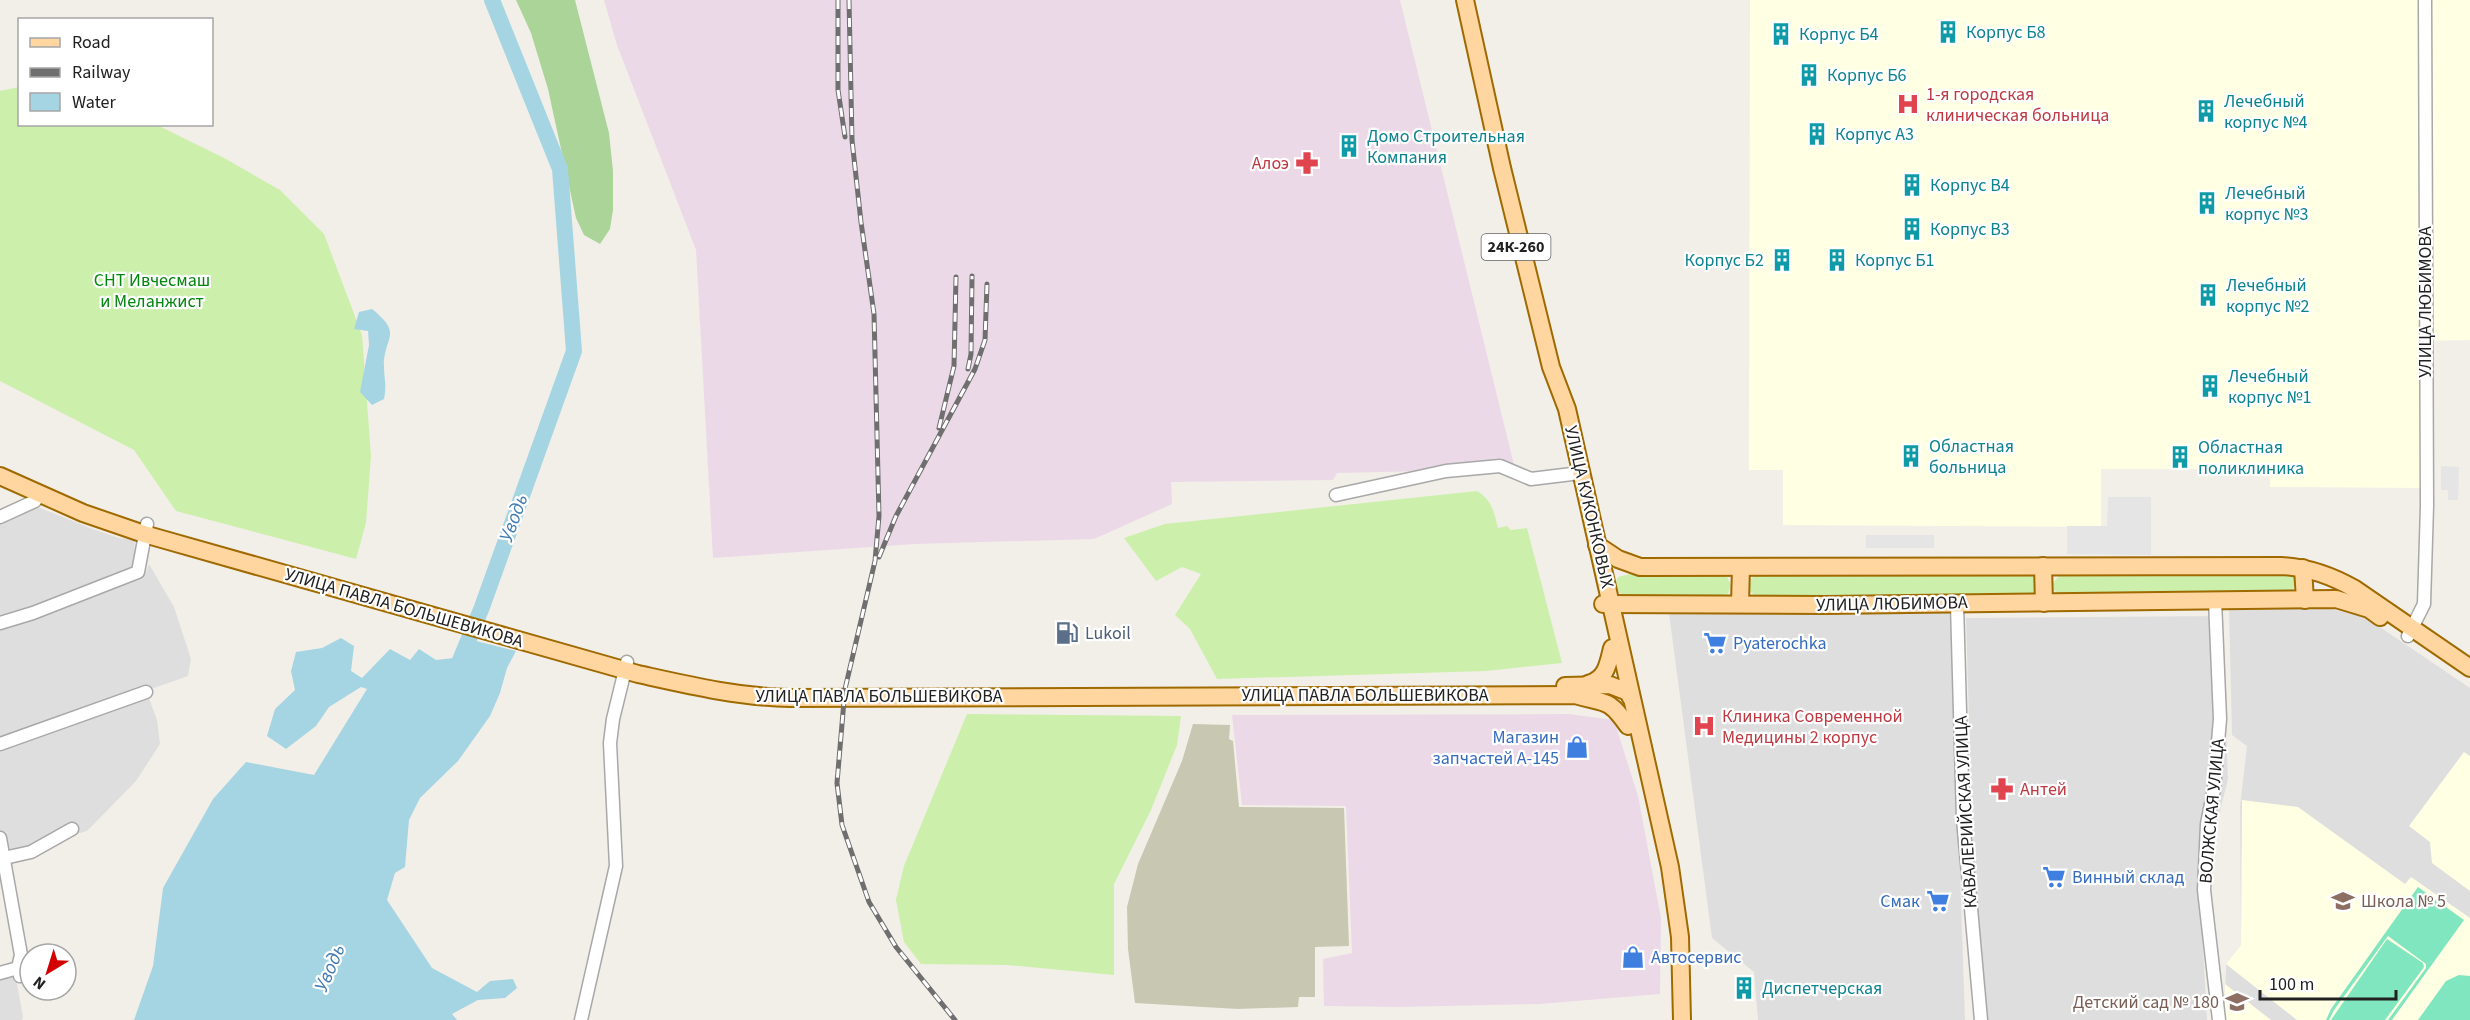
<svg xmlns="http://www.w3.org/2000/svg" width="2470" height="1020" font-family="'Source Sans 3',sans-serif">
<rect width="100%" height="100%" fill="#f2efe8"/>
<g fill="#dfdede">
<path d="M 38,507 L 90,528 L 119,538 L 135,540 L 133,569 L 0,624 L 0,521 Z"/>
<path d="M 149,564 L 174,607 L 191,659 L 188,676 L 0,742 L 0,627 L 144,578 Z"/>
<path d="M 2229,608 L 2326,608 L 2365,617 L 2470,688 L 2470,1020 L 2225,1020 L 2226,964 L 2241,945 L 2240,807 L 2247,746 L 2232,735 Z"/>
<path d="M 1951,609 L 1965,1020 L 1758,1020 L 1754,972 L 1712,938 L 1669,613 Z"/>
<path d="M 2221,616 L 2228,779 L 2200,891 L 2207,1020 L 1978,1020 L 1966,618 Z"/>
<path d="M 147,693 L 157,720 L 160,744 L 136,781 L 87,831 L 0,857 L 0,745 Z"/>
<path d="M 14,967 L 23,1017 L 22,1020 L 0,1020 L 0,974 Z"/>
</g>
<g fill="#ecd9e8">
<path d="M 604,0 L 1400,0 L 1515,469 L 1337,473 L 1333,480 L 1171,482 L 1172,504 L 1094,539 L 915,544 L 713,558 L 696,250 L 617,45 Z"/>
<path d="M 1568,714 L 1614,720 L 1638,796 L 1661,918 L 1660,994 L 1540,1004 L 1400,1007 L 1324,1006 L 1323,959 L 1352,953 L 1346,806 L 1242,805 L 1232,715 Z"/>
</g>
<g fill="#ffffe4">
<path d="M 1750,0 L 2470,0 L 2470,340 L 2420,341 L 2421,488 L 2270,487 L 2270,469 L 2101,469 L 2101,527 L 1783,525 L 1783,470 L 1749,470 Z"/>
<path d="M 2464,752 L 2470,756 L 2470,891 L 2432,863 L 2430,842 L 2409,826 Z"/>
<path d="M 2242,800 L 2298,807 L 2405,884 L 2411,877 L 2470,918 L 2470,1020 L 2297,1020 L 2226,964 L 2241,945 Z"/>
<path d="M 2225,984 L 2271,1020 L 2225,1020 Z"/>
</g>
<path fill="#c8c8b2" d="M 1193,724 L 1230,725 L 1229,739 L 1233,741 L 1239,807 L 1344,808 L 1349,946 L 1315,947 L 1315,997 L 1299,997 L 1298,1007 L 1238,1009 L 1135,1003 L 1128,949 L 1127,907 L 1138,864 L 1182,761 Z"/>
<g fill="#ccefab">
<path d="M 19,87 L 20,124 L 157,125 L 224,158 L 280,190 L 324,234 L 362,335 L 371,456 L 366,523 L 356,559 L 176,511 L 134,450 L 0,381 L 0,91 Z"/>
<path d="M 1477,491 C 1492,500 1494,512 1498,528 L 1507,526 L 1511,530 L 1527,528 L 1562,663 L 1486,671 L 1217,679 L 1190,629 L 1175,615 L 1201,574 L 1182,567 L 1156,581 L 1124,538 L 1165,524 Z"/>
<path d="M 2288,572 L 2294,577 L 2294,587 L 2291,593 L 2060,596 L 2053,589 L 2053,583 L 2061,574 Z"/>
<path d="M 1634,573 L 1721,575 L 1727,577 L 1731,585 L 1728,594 L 1722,596 L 1632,597 L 1619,593 L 1616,582 L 1618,577 Z"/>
<path d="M 1755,575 L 2032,575 L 2037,578 L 2036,593 L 2029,596 L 1755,596 L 1747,588 L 1747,583 Z"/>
<path d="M 967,714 L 1181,716 L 1177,745 L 1151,810 L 1114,884 L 1114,975 L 1007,965 L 921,964 L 904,942 L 896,900 L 904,866 Z"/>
</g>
<path fill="#abd499" d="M 516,0 L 575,0 L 609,133 L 613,171 L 613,210 L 610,229 L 600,244 L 584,235 L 576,218 L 548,89 L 531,33 Z"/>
<g fill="#80e6bf">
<path d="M 2418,887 L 2464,920 L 2392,1020 L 2388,1020 L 2426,968 L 2426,964 L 2388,936 L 2334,1010 L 2329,1020 L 2326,1020 L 2331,1009 Z"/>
<path d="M 2387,939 L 2423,963 L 2424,967 L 2385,1020 L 2331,1020 Z"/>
<path d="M 2459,975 L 2470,976 L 2470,1020 L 2418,1020 L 2446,981 Z"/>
</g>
<g fill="#e5e5e5">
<path d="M 2441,466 L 2459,467 L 2458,500 L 2448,500 L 2448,490 L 2441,490 Z"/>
<path d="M 2108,497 L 2151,497 L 2151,555 L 2067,554 L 2067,526 L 2107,526 Z"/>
<rect x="1866" y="535" width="68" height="13"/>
</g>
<g fill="#a5d5e3">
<path d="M 372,309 C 404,335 384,336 384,366 C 384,379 387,385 384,399 L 372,405 L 360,392 L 369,345 L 368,331 L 354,329 L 359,312 Z"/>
<path d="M 341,638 L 354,646 L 351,671 L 362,678 L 390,649 L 410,660 L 419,649 L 436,660 L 454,658 L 464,638 L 516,651 L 507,668 L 500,693 L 490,716 L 458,761 L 420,798 L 409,820 L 405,867 L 395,873 L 387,900 L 432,968 L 477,992 L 490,981 L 513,979 L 517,988 L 505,998 L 478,1000 L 452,1014 L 457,1020 L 134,1020 L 153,966 L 163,888 L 213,799 L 246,762 L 314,775 L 367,689 L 361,687 L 329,707 L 316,726 L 286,749 L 267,736 L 275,709 L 295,690 L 291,671 L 296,652 L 322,648 Z"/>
</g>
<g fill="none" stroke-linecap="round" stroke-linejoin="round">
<path stroke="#a5d5e3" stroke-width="16" d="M 460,660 L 482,607 L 574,351 L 560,169 L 492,0"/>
<g stroke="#a8a8a8" stroke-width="15">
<g id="minor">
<path d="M 1336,495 L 1446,471 L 1500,466 L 1531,479 L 1572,474"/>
<path d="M 0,517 L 35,501 L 39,494"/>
<path d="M 2215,600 L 2220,719 L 2214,789 L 2207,824 L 2204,890 L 2219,1020"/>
<path d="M 1957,604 L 1963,819 L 1981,1020"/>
<path d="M 0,623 L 33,613 L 138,572 L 147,524"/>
<path d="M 2408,636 L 2424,604 L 2427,506 L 2425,0"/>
<path d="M 0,744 L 146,692"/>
<path d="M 0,838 L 21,955 L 18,968 L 20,976"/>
<path d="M 0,859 L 31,852 L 72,829"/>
<path d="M 0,973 L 18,968"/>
<path d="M 581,1020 L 616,866 L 610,743 L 613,719 L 627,662"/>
</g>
</g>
<g stroke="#9f6a00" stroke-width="20">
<g id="major">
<path d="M 1465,0 L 1502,168 L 1551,367 L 1567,409 L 1670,867 L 1680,937 L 1682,1020"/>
<path d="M 0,476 L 83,513 L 144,534 L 638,674 C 688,685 738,697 790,698 L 1575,695 C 1605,704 1608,697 1628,726"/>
<path d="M 1597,545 L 1618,559 L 1640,567 L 2281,566 C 2308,567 2332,576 2355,589 L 2470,668"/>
<path d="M 2043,566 L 2044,603"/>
<path d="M 2303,568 L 2305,600"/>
<path d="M 1603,604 L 1825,605 L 2336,599 L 2369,609 L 2380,617"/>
<path d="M 1740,604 L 1741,567"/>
<path d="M 1588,684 C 1606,679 1608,665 1612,648"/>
<path d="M 1565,686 L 1610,685 L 1628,692 L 1631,698"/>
</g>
</g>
<use href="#minor" stroke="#fff" stroke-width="12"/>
<use href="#major" stroke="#ffd6a0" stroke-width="16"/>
<g stroke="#6f6f6f" stroke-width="5">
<g id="rail">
<path d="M 838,0 L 838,90 L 845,137"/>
<path d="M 849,0 L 852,140 L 861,222 L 874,314 L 879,516 L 875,561 L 845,689 L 837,783 L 842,825 L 869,902 L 896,947 L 955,1020"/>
<path d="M 968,369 L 971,354 L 972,276"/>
<path d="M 939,428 L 954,366 L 956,277"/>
<path d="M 879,557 L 896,516 L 975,369 L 985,340 L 987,284"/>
</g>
</g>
<use href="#rail" stroke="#fff" stroke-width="3" stroke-dasharray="9" stroke-linecap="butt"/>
</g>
<defs>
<g id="building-bare" transform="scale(1.8)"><path d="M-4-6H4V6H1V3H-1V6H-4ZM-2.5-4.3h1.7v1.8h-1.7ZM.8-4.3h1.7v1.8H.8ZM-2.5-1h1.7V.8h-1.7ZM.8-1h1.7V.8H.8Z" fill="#0f9aa8" stroke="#fff" stroke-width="2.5" paint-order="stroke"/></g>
<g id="hospital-bare" transform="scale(1.8)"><path d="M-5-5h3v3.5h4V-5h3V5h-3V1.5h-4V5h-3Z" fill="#e0444e" stroke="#fff" stroke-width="2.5" paint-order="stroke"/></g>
<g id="pharmacy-bare" transform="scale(1.8)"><path d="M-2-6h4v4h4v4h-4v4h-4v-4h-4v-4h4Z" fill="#e0444e" stroke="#fff" stroke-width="2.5" paint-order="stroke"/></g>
<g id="fuel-bare" transform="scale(1.8)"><path d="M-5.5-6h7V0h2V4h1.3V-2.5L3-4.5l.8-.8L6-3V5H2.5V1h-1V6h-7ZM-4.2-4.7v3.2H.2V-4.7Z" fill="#5c6f8a" stroke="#fff" stroke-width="2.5" paint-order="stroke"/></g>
<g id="supermarket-bare" transform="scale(1.8)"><path d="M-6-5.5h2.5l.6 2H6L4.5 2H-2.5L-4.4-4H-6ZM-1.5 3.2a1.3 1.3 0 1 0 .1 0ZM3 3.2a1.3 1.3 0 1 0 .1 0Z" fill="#3f7fe0" stroke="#fff" stroke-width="2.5" paint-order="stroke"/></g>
<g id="shop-bare" transform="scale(1.8)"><path d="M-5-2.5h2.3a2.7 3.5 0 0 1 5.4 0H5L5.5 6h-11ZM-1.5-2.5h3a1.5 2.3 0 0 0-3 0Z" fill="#3f7fe0" stroke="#fff" stroke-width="2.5" paint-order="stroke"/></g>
<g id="school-bare" transform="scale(1.8)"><path d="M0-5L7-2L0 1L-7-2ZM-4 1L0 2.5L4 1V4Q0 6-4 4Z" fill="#8d6e63" stroke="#fff" stroke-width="2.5" paint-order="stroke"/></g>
</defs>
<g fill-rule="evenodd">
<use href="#building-bare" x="1948" y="32"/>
<use href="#building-bare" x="1781" y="34"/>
<use href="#building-bare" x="1809" y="75"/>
<use href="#hospital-bare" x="1908" y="104"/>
<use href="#building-bare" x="2206" y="111"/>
<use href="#building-bare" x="1817" y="134"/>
<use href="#building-bare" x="1349" y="146"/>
<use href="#pharmacy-bare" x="1307" y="163"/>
<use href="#building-bare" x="1912" y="185"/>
<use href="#building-bare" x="2207" y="203"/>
<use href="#building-bare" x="1912" y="229"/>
<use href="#building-bare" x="1782" y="260"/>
<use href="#building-bare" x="1837" y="260"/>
<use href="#building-bare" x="2208" y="295"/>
<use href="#building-bare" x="2210" y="386"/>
<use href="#building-bare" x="1911" y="456"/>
<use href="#building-bare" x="2180" y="457"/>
<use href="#fuel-bare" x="1067" y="633"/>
<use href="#supermarket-bare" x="1715" y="643"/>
<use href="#hospital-bare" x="1704" y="726"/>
<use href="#shop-bare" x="1577" y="747"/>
<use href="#pharmacy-bare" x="2002" y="789"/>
<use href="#supermarket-bare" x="2054" y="877"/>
<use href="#supermarket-bare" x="1938" y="901"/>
<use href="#school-bare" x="2343" y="901"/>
<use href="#shop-bare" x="1633" y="957"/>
<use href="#building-bare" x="1744" y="988"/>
<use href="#school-bare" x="2237" y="1002"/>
</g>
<g text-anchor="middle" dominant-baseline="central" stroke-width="4.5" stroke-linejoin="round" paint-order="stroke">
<rect fill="#fff" stroke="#646464" stroke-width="1.5" x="1481.5" y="234" width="69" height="26" rx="4.5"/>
<g font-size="16" font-weight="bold" fill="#212121">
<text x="1516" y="247">24К-260</text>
</g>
<g font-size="18" fill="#0d838f" stroke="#fff" text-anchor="start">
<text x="1966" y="32">Корпус Б8</text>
<text x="1799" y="34">Корпус Б4</text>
<text x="1827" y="75">Корпус Б6</text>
<text x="2224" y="101">Лечебный<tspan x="2224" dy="21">корпус №4</tspan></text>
<text x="1835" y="134">Корпус А3</text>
<text x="1367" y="136">Домо Строительная<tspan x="1367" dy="21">Компания</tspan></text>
<text x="1930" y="185">Корпус В4</text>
<text x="2225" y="193">Лечебный<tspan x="2225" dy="21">корпус №3</tspan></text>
<text x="1930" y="229">Корпус В3</text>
<text x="1764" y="260" text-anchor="end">Корпус Б2</text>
<text x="1855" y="260">Корпус Б1</text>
<text x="2226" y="285">Лечебный<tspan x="2226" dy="21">корпус №2</tspan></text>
<text x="2228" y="376">Лечебный<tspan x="2228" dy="21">корпус №1</tspan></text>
<text x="1929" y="446">Областная<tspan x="1929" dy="21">больница</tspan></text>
<text x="2198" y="447">Областная<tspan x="2198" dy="21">поликлиника</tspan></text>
<text x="1762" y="988">Диспетчерская</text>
</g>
<g font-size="18" fill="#be3a42" stroke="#fff" text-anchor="start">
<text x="1926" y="94">1-я городская<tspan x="1926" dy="21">клиническая больница</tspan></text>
<text x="1289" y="163" text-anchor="end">Алоэ</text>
<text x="1722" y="716">Клиника Современной<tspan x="1722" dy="21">Медицины 2 корпус</tspan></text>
<text x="2020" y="789">Антей</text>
</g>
<g font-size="18" fill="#04860e" stroke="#fff">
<text x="152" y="280">СНТ Ивчесмаш<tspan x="152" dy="21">и Меланжист</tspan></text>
</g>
<g font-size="18" fill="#212121" stroke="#fff">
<text transform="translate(2425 302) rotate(-90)">УЛИЦА ЛЮБИМОВА</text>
<text transform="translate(1589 507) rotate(77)">УЛИЦА КУКОНКОВЫХ</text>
<text transform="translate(1892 604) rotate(-1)">УЛИЦА ЛЮБИМОВА</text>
<text transform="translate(404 608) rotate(16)">УЛИЦА ПАВЛА БОЛЬШЕВИКОВА</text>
<text x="1365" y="695">УЛИЦА ПАВЛА БОЛЬШЕВИКОВА</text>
<text x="879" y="696">УЛИЦА ПАВЛА БОЛЬШЕВИКОВА</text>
<text transform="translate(2212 811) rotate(-85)">ВОЛЖСКАЯ УЛИЦА</text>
<text transform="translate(1966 812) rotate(-93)">КАВАЛЕРИЙСКАЯ УЛИЦА</text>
</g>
<g font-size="18" fill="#4e5e75" stroke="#fff" text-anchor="start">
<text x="1085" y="633">Lukoil</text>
</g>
<g font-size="18" fill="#366cbe" stroke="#fff" text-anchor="start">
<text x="1733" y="643">Pyaterochka</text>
<text x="1559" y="737" text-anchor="end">Магазин<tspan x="1559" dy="21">запчастей А-145</tspan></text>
<text x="2072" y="877">Винный склад</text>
<text x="1920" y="901" text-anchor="end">Смак</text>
<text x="1651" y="957">Автосервис</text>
</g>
<g font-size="18" fill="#785e54" stroke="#fff" text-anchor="start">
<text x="2361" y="901">Школа № 5</text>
<text x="2219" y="1002" text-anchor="end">Детский сад № 180</text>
</g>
<g font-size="20" font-style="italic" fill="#427ab2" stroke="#fff">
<text transform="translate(514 518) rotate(-70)">Уводь</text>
<text transform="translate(330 968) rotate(-67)">Уводь</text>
</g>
</g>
<rect x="18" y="18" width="195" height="108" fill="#ffffff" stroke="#a6a6a6" stroke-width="1.5"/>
<rect x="30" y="38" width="30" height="9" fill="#ffd6a0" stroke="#a6a6a6" stroke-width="1.5"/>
<text x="72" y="48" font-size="18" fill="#212121">Road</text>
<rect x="30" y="68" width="30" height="9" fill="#6f6f6f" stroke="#a6a6a6" stroke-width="1.5"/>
<text x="72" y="78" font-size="18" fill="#212121">Railway</text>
<rect x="30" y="93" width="30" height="18" fill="#a5d5e3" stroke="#a6a6a6" stroke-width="1.5"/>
<text x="72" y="108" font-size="18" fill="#212121">Water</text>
<g transform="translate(48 972) rotate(218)"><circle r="28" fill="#ffffff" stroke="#a6a6a6" stroke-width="1.5"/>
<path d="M0-4.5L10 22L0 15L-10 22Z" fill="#d30000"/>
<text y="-9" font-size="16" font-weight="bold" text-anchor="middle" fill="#212121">N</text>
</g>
<path d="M2260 990v9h136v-9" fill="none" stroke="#212121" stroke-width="3"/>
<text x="2269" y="990" font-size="18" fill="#212121" stroke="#ffffff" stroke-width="4.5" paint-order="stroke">100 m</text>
</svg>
